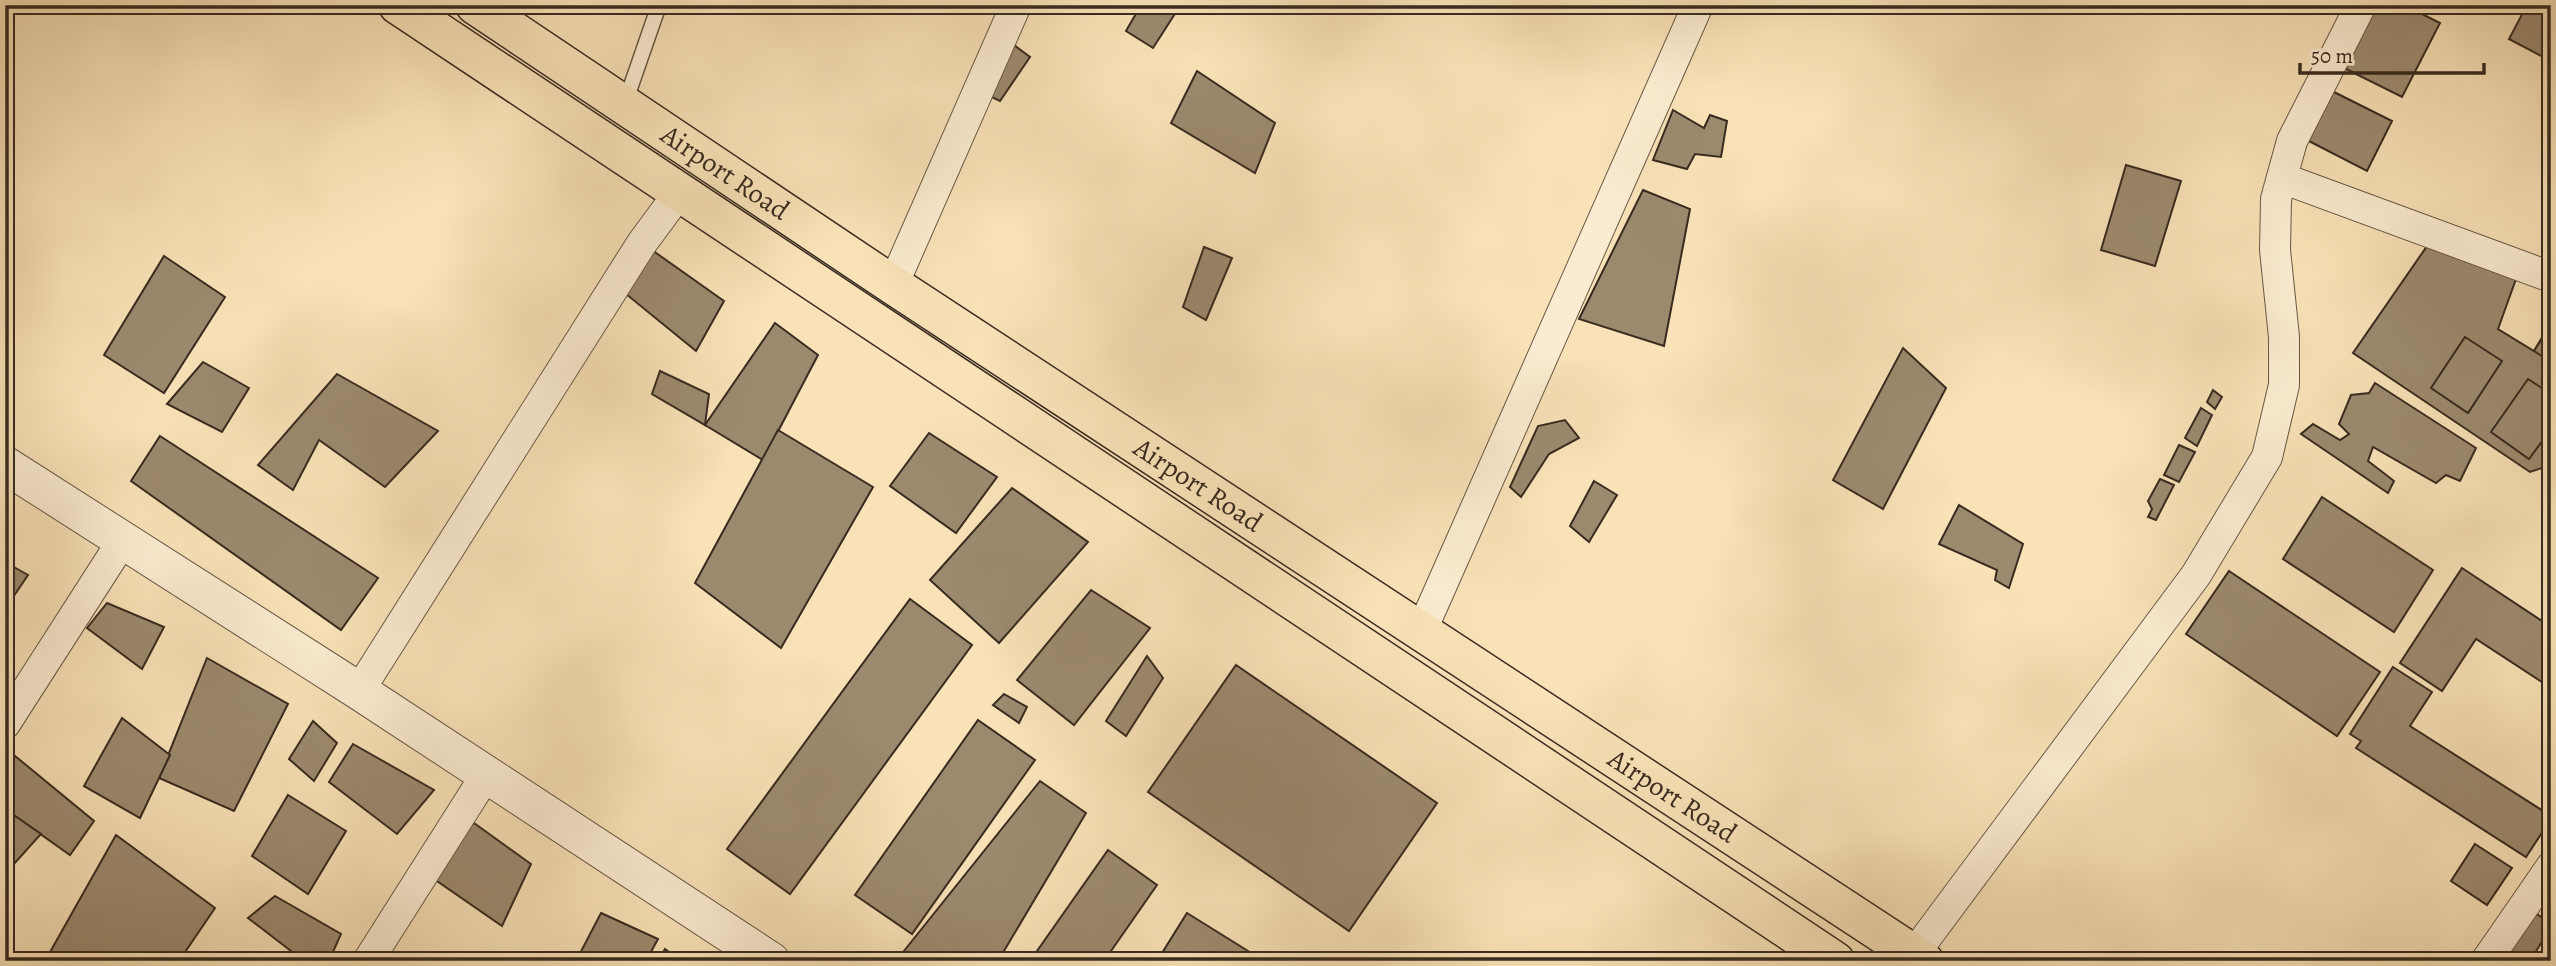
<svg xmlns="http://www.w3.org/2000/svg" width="2556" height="966" font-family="Alegreya,serif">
<rect width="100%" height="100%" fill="#f9e2b8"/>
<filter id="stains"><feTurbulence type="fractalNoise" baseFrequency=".00286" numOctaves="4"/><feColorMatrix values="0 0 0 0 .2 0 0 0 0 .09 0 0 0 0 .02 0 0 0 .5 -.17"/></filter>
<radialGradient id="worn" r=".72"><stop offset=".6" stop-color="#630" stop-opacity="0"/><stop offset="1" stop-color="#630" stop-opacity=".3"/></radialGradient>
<g fill="#9c8a6f" stroke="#382b1f" stroke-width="2">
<path d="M 1141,5 L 1180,6 L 1153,48 L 1126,31 Z"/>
<path d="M 2366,5 L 2404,5 L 2440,23 L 2402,97 L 2336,64 Z"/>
<path d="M 2527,5 L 2551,5 L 2551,61 L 2509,39 Z"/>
<path d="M 1002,36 L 1030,57 L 1000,101 L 985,94 Z"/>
<path d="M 1197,71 L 1275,123 L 1255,173 L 1171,123 Z"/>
<path d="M 2326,88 L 2392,121 L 2367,171 L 2301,137 Z"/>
<path d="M 1673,110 L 1704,128 L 1710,115 L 1727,121 L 1721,157 L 1695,154 L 1687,169 L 1653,160 Z"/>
<path d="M 2126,165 L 2181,181 L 2155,266 L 2101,250 Z"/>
<path d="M 1643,190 L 1690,209 L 1664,346 L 1579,319 Z"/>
<path d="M 2434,236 L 2479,267 L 2408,376 L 2362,345 Z"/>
<path d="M 2434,236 L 2516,279 L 2498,329 L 2534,351 L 2551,322 L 2551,465 L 2530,472 L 2353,353 Z"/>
<path d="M 642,243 L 724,301 L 696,351 L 626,294 Z"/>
<path d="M 1204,247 L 1232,258 L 1206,320 L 1183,307 Z"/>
<path d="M 164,256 L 225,297 L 164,393 L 104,355 Z"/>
<path d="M 775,323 L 818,355 L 763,460 L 705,425 Z"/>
<path d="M 2551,325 L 2551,362 L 2534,351 Z"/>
<path d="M 2465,337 L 2502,361 L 2468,413 L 2431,388 Z"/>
<path d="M 1903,348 L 1946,388 L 1883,509 L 1833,480 Z"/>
<path d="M 203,362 L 249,388 L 222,432 L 167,404 Z"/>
<path d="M 660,371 L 709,394 L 705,425 L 652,394 Z"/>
<path d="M 337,374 L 438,431 L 385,487 L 319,440 L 293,490 L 258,465 Z"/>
<path d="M 2528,379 L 2551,394 L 2551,429 L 2529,459 L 2491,432 Z"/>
<path d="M 2375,383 L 2476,448 L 2460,481 L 2446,475 L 2436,483 L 2373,447 L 2368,461 L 2394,481 L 2388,493 L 2301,434 L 2313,424 L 2340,440 L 2349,434 L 2339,424 L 2351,395 L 2369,393 Z"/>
<path d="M 2213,390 L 2222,397 L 2215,409 L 2207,402 Z"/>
<path d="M 2201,408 L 2212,415 L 2197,446 L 2185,438 Z"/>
<path d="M 1565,420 L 1579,438 L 1549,454 L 1521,497 L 1510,487 L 1538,426 Z"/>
<path d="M 778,430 L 873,487 L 781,648 L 695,583 Z"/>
<path d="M 929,433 L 997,477 L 956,533 L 890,486 Z"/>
<path d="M 160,436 L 378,578 L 341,630 L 131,481 Z"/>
<path d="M 2179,445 L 2195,452 L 2179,482 L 2164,475 Z"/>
<path d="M 2160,479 L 2174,485 L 2156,520 L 2148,517 L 2152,509 L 2148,501 Z"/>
<path d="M 1594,481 L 1617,495 L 1589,542 L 1570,526 Z"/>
<path d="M 1012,488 L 1088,542 L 999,643 L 930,580 Z"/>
<path d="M 2322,497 L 2433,570 L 2394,632 L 2283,559 Z"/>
<path d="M 1959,505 L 2023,544 L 2009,588 L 1995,580 L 1997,570 L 1939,544 Z"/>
<path d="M 5,562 L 28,575 L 5,609 Z"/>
<path d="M 2462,568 L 2551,627 L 2551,688 L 2476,639 L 2442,691 L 2400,663 Z"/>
<path d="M 2229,571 L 2380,672 L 2337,736 L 2186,634 Z"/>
<path d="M 1091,590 L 1150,628 L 1074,725 L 1017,680 Z"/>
<path d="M 910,599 L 972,645 L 790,894 L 727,849 Z"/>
<path d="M 107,603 L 164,627 L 142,669 L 87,628 Z"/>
<path d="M 1147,656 L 1163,678 L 1126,736 L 1106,721 Z"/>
<path d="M 207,658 L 288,704 L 234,811 L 159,778 Z"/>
<path d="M 1236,665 L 1437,803 L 1349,931 L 1148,792 Z"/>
<path d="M 2393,667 L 2432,692 L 2410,726 L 2551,816 L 2551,819 L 2526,857 L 2356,748 L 2361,741 L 2350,734 Z"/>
<path d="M 1004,694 L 1027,707 L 1019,723 L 993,705 Z"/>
<path d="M 122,718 L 170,755 L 140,818 L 84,786 Z"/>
<path d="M 978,720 L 1035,760 L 912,934 L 855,895 Z"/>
<path d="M 313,721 L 337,743 L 314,781 L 289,759 Z"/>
<path d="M 353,744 L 434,790 L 397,834 L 329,782 Z"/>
<path d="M 9,751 L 94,821 L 70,855 L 5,809 L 5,754 Z"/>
<path d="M 1040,781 L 1086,813 L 998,961 L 896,961 Z"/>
<path d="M 288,795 L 346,831 L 308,894 L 252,856 Z"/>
<path d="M 5,809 L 41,834 L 5,874 Z"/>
<path d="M 474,823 L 531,864 L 502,926 L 424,872 Z"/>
<path d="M 116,835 L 215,908 L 179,961 L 45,961 Z"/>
<path d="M 2475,844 L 2512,868 L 2487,905 L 2451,881 Z"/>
<path d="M 1108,850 L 1157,885 L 1104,961 L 1030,961 Z"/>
<path d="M 275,896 L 341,934 L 329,961 L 304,961 L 248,918 Z"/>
<path d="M 2532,911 L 2551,923 L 2551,927 L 2530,961 L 2506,961 L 2503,959 Z"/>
<path d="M 601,913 L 658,939 L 646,961 L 576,961 Z"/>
<path d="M 1187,913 L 1264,961 L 1157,961 Z"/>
<path d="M 665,949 L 682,961 L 658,961 Z"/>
</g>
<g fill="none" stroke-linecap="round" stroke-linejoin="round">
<g stroke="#685945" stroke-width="17">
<path id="service" d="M 625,103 L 659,5"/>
</g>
<g stroke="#685945" stroke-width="32">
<g id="minor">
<path d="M 2282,178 L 2551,277"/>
<path d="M 893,285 L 1016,5"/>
<path d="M 1421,632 L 1698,5"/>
<path d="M 359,691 L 642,243 L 679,193"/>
<path d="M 5,724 L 123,540"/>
<path d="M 1914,954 L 2196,575 L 2267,457 L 2284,385 L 2284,337 L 2275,250 L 2276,199 L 2292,141 L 2361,5"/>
<path d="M 368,961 L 486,775"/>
<path d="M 2486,961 L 2551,867"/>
</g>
</g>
<g stroke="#685945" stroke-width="39">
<path id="tertiary" d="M 5,465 L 359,691 L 771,961"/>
</g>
<g stroke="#382b1f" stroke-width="41">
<g id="trunk">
<path d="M 398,5 L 1835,961"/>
<path id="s1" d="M 475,5 L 893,285 L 1924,961"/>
</g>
</g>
<use href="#service" stroke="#fbecd1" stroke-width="14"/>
<use href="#minor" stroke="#fbecd1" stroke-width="30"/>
<use href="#tertiary" stroke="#fbecd1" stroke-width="37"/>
<use href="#trunk" stroke="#f9e2b8" stroke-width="38"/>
</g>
<g text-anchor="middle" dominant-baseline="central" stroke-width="5" stroke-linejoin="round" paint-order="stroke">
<g font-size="28" fill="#382b1f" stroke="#fbecd1">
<text stroke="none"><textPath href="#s1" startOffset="301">Airport Road</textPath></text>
<text stroke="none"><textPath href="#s1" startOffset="868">Airport Road</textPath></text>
<text stroke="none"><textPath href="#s1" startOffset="1435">Airport Road</textPath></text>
</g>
</g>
<rect width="2556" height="966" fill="none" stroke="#f9e2b8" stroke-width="28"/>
<rect x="7" y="7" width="2542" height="952" fill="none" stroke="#382b1f" stroke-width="3.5"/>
<rect x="14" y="14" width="2528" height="938" fill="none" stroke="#382b1f" stroke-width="2"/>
<path d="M2300 63v10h184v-10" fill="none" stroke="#382b1f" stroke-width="3.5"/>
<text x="2311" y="63" font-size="21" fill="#382b1f" stroke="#fbecd1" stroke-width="5" paint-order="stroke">50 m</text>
<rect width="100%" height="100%" filter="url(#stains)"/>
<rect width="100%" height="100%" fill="url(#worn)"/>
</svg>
